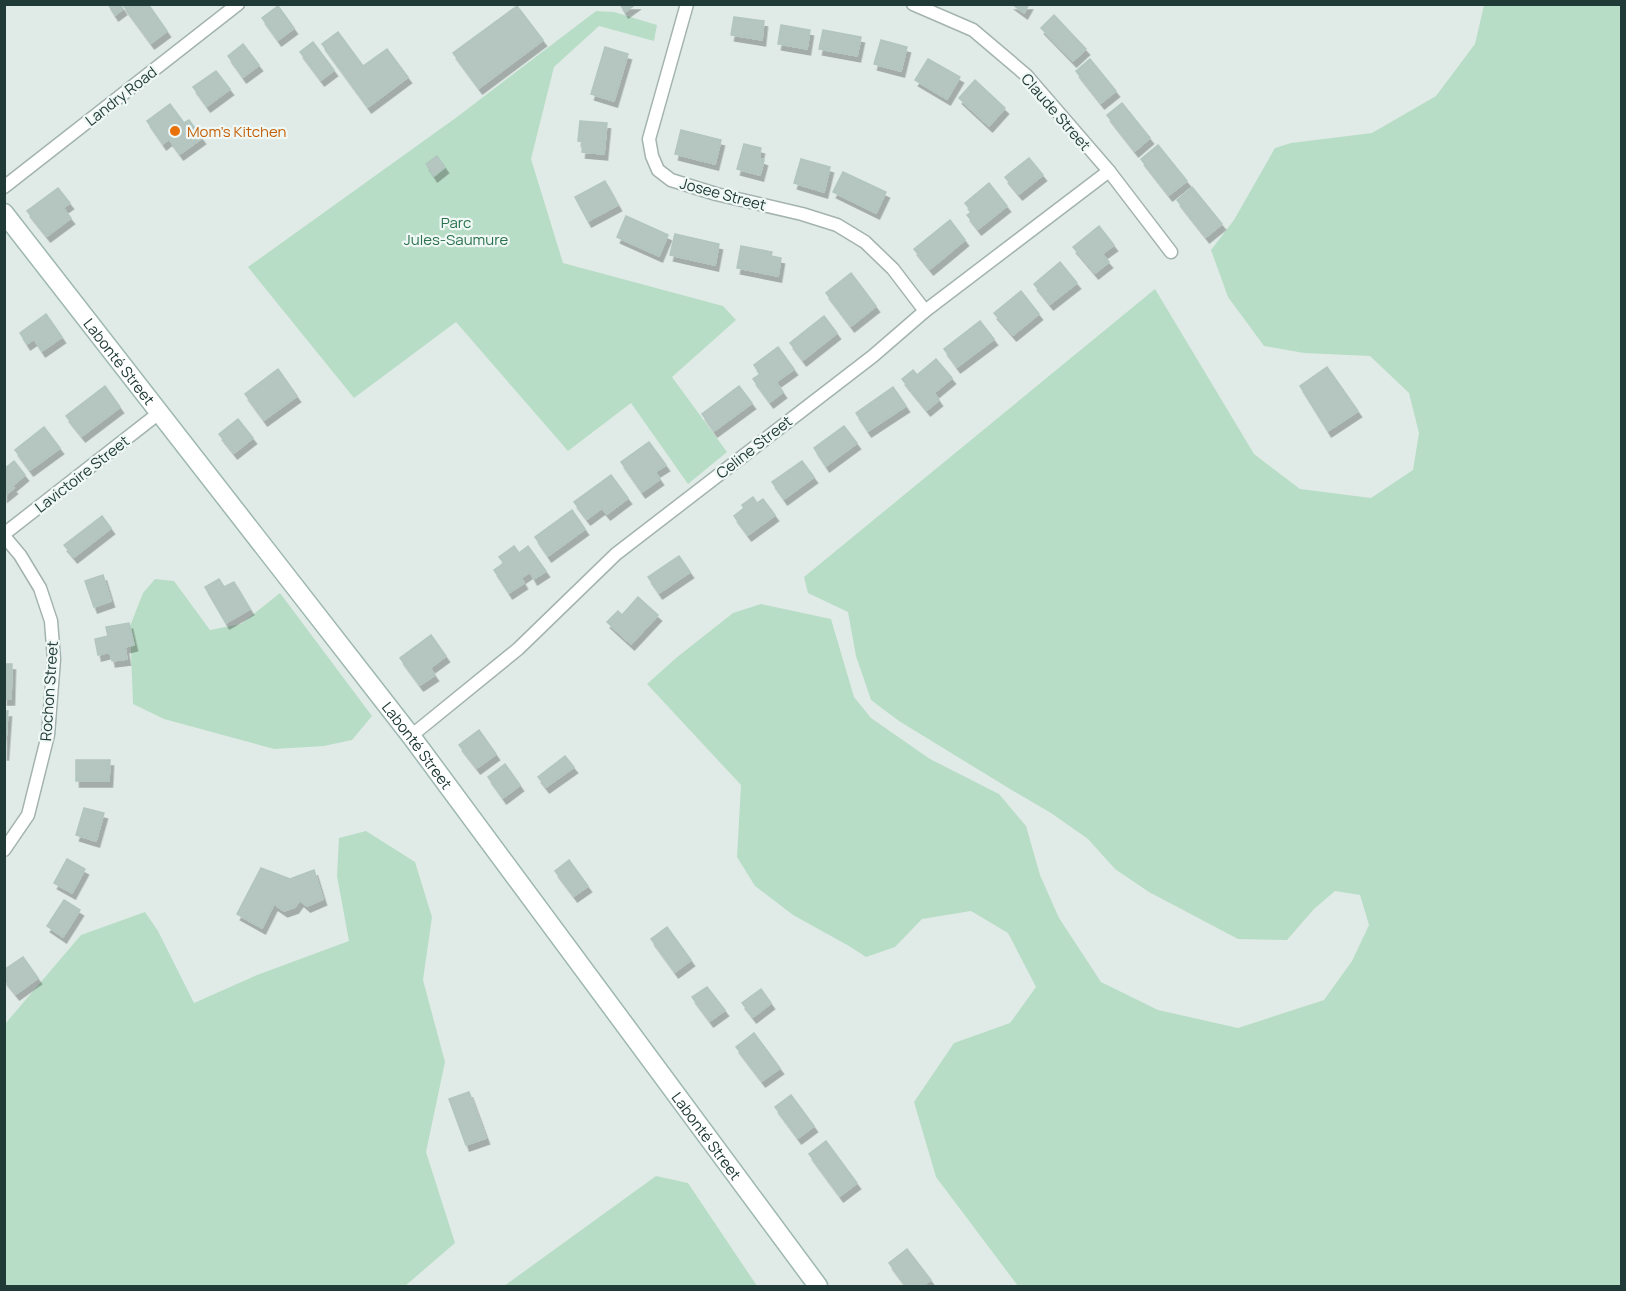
<svg xmlns="http://www.w3.org/2000/svg" width="1626" height="1291" font-family="Manrope,sans-serif">
<defs>
<filter id="shadow"><feDropShadow dx="3.5" dy="6" stdDeviation="0" flood-color="#0004"/></filter>
</defs>
<rect width="100%" height="100%" fill="#e0ebe7"/>
<g fill="#b8ddc6">
<path d="M 1484,5 L 1621,5 L 1621,1286 L 1018,1286 L 936,1177 L 914,1102 L 954,1043 L 1010,1023 L 1036,987 L 1008,933 L 971,911 L 922,919 L 895,947 L 866,957 L 849,946 L 793,915 L 755,886 L 737,857 L 741,785 L 647,684 L 676,658 L 733,613 L 761,604 L 831,619 L 854,697 L 871,718 L 930,759 L 999,794 L 1026,826 L 1040,875 L 1059,918 L 1101,982 L 1158,1010 L 1238,1028 L 1324,1000 L 1352,961 L 1369,925 L 1360,895 L 1335,891 L 1314,909 L 1287,940 L 1238,939 L 1149,892 L 1115,869 L 1088,839 L 1051,813 L 1010,789 L 899,721 L 871,700 L 856,656 L 848,612 L 808,593 L 804,577 L 1155,289 L 1254,454 L 1300,489 L 1371,498 L 1413,470 L 1419,433 L 1409,393 L 1370,356 L 1304,353 L 1264,346 L 1228,297 L 1211,250 L 1234,220 L 1275,148 L 1291,143 L 1372,133 L 1436,96 L 1475,44 Z"/>
<path d="M 596,11 L 614,12 L 657,25 L 654,41 L 599,26 L 554,67 L 531,159 L 563,263 L 723,306 L 736,320 L 672,377 L 727,452 L 688,484 L 631,403 L 568,451 L 456,322 L 354,398 L 248,267 L 457,117 Z"/>
<path d="M 155,579 L 174,581 L 210,630 L 241,624 L 280,593 L 372,716 L 352,740 L 324,746 L 274,749 L 164,719 L 133,704 L 130,626 L 143,593 Z"/>
<path d="M 366,831 L 415,862 L 432,917 L 423,980 L 445,1062 L 426,1152 L 455,1243 L 405,1286 L 5,1286 L 5,1024 L 81,935 L 145,912 L 158,931 L 194,1003 L 257,975 L 349,941 L 337,876 L 339,838 Z"/>
<path d="M 656,1176 L 688,1183 L 757,1286 L 504,1286 Z"/>
</g>
<g fill="#b5c6c1" stroke="#b2c5bf" stroke-width="1.5" filter="url(#shadow)">
<path d="M 108,4 L 120,4 L 123,9 L 115,15 Z"/>
<path d="M 148,4 L 167,31 L 151,43 L 123,5 Z"/>
<path d="M 620,4 L 636,4 L 625,12 Z"/>
<path d="M 1012,4 L 1029,4 L 1024,13 Z"/>
<path d="M 278,6 L 294,28 L 278,40 L 262,18 Z"/>
<path d="M 517,6 L 543,40 L 479,88 L 453,53 Z"/>
<path d="M 1054,15 L 1086,49 L 1073,61 L 1041,28 Z"/>
<path d="M 734,17 L 764,21 L 762,40 L 731,35 Z"/>
<path d="M 781,25 L 810,30 L 807,49 L 778,44 Z"/>
<path d="M 823,30 L 861,37 L 857,56 L 819,49 Z"/>
<path d="M 338,32 L 363,66 L 387,49 L 408,77 L 368,107 L 322,44 Z"/>
<path d="M 881,40 L 907,47 L 901,71 L 874,64 Z"/>
<path d="M 313,42 L 334,70 L 321,80 L 300,52 Z"/>
<path d="M 243,44 L 259,65 L 243,77 L 228,56 Z"/>
<path d="M 605,47 L 628,54 L 614,101 L 591,94 Z"/>
<path d="M 928,59 L 960,77 L 947,99 L 915,80 Z"/>
<path d="M 1090,59 L 1116,91 L 1101,103 L 1076,71 Z"/>
<path d="M 216,71 L 230,89 L 207,106 L 193,87 Z"/>
<path d="M 975,80 L 1005,108 L 989,126 L 959,98 Z"/>
<path d="M 1122,103 L 1150,138 L 1135,151 L 1107,115 Z"/>
<path d="M 170,104 L 184,123 L 189,120 L 202,138 L 180,154 L 169,139 L 163,144 L 147,121 Z"/>
<path d="M 580,121 L 607,123 L 604,154 L 582,152 L 583,142 L 578,141 Z"/>
<path d="M 681,130 L 721,140 L 715,164 L 675,154 Z"/>
<path d="M 744,144 L 761,148 L 759,158 L 764,160 L 760,175 L 737,169 Z"/>
<path d="M 1158,145 L 1187,181 L 1169,195 L 1141,159 Z"/>
<path d="M 437,156 L 445,167 L 434,176 L 426,164 Z"/>
<path d="M 1029,158 L 1043,175 L 1019,194 L 1005,177 Z"/>
<path d="M 801,159 L 830,167 L 824,192 L 794,183 Z"/>
<path d="M 843,172 L 886,192 L 876,213 L 833,192 Z"/>
<path d="M 605,181 L 618,205 L 588,221 L 575,197 Z"/>
<path d="M 989,183 L 1007,206 L 978,229 L 967,215 L 972,212 L 965,203 Z"/>
<path d="M 1192,187 L 1222,224 L 1206,237 L 1177,200 Z"/>
<path d="M 58,188 L 70,203 L 63,208 L 71,218 L 47,236 L 27,211 Z"/>
<path d="M 626,216 L 668,235 L 659,256 L 617,237 Z"/>
<path d="M 950,220 L 965,240 L 930,269 L 914,249 Z"/>
<path d="M 1099,226 L 1114,245 L 1102,254 L 1109,262 L 1095,273 L 1073,247 Z"/>
<path d="M 675,234 L 719,244 L 715,265 L 670,255 Z"/>
<path d="M 741,246 L 772,252 L 771,256 L 781,258 L 778,276 L 737,268 Z"/>
<path d="M 1060,262 L 1077,283 L 1050,304 L 1034,284 Z"/>
<path d="M 851,273 L 876,306 L 851,326 L 826,293 Z"/>
<path d="M 1021,291 L 1039,314 L 1013,335 L 994,313 Z"/>
<path d="M 46,314 L 62,337 L 42,351 L 34,339 L 27,344 L 20,333 Z"/>
<path d="M 824,316 L 837,333 L 803,360 L 790,343 Z"/>
<path d="M 980,321 L 994,339 L 957,367 L 944,349 Z"/>
<path d="M 778,347 L 794,369 L 776,382 L 783,392 L 770,402 L 753,379 L 760,374 L 754,365 Z"/>
<path d="M 936,359 L 952,378 L 934,393 L 939,400 L 927,410 L 902,379 L 913,370 L 917,375 Z"/>
<path d="M 1327,367 L 1358,411 L 1328,431 L 1300,386 Z"/>
<path d="M 278,369 L 297,396 L 264,420 L 245,394 Z"/>
<path d="M 105,386 L 120,407 L 82,436 L 66,416 Z"/>
<path d="M 739,386 L 752,403 L 714,431 L 702,414 Z"/>
<path d="M 893,387 L 906,406 L 868,431 L 856,413 Z"/>
<path d="M 238,419 L 253,438 L 234,453 L 219,434 Z"/>
<path d="M 844,426 L 857,443 L 826,466 L 814,448 Z"/>
<path d="M 44,427 L 60,448 L 30,470 L 15,450 Z"/>
<path d="M 649,442 L 666,465 L 655,472 L 660,479 L 642,492 L 621,462 Z"/>
<path d="M 14,461 L 25,475 L 12,486 L 14,488 L 4,496 L 4,469 Z"/>
<path d="M 802,461 L 814,477 L 784,499 L 772,482 Z"/>
<path d="M 611,475 L 628,498 L 607,514 L 602,508 L 587,519 L 574,502 Z"/>
<path d="M 753,497 L 757,503 L 763,499 L 775,515 L 748,535 L 734,516 L 744,508 L 742,505 Z"/>
<path d="M 572,510 L 585,529 L 548,556 L 535,537 Z"/>
<path d="M 102,516 L 111,528 L 74,557 L 64,545 Z"/>
<path d="M 514,546 L 519,553 L 528,546 L 546,571 L 534,579 L 530,572 L 521,578 L 524,583 L 509,593 L 494,570 L 504,563 L 499,557 Z"/>
<path d="M 679,556 L 690,572 L 659,593 L 648,577 Z"/>
<path d="M 103,575 L 111,601 L 94,607 L 85,581 Z"/>
<path d="M 219,579 L 224,587 L 234,582 L 250,609 L 226,623 L 205,587 Z"/>
<path d="M 638,597 L 658,615 L 631,644 L 607,622 L 618,611 L 622,615 Z"/>
<path d="M 129,623 L 134,645 L 125,647 L 127,659 L 112,661 L 110,652 L 98,655 L 95,639 L 108,636 L 106,627 Z"/>
<path d="M 431,635 L 446,656 L 430,668 L 435,675 L 420,685 L 400,658 Z"/>
<path d="M 4,664 L 12,664 L 11,699 L 4,699 Z"/>
<path d="M 4,711 L 8,711 L 5,754 L 4,754 Z"/>
<path d="M 479,730 L 496,754 L 477,768 L 459,745 Z"/>
<path d="M 565,756 L 574,767 L 546,787 L 538,777 Z"/>
<path d="M 76,760 L 110,760 L 109,781 L 76,781 Z"/>
<path d="M 505,764 L 520,785 L 503,798 L 488,777 Z"/>
<path d="M 84,808 L 104,813 L 96,841 L 76,835 Z"/>
<path d="M 67,859 L 85,869 L 72,893 L 54,883 Z"/>
<path d="M 569,860 L 588,886 L 574,896 L 555,871 Z"/>
<path d="M 261,868 L 290,879 L 314,870 L 323,899 L 307,906 L 300,900 L 295,907 L 284,911 L 274,904 L 262,928 L 237,914 Z"/>
<path d="M 64,900 L 80,910 L 63,937 L 47,926 Z"/>
<path d="M 667,927 L 691,960 L 675,972 L 651,939 Z"/>
<path d="M 23,957 L 38,978 L 16,994 L 4,979 L 4,970 Z"/>
<path d="M 707,987 L 725,1010 L 710,1021 L 692,997 Z"/>
<path d="M 761,989 L 771,1003 L 753,1017 L 742,1003 Z"/>
<path d="M 754,1033 L 780,1068 L 762,1081 L 736,1047 Z"/>
<path d="M 469,1092 L 486,1138 L 466,1145 L 449,1099 Z"/>
<path d="M 791,1095 L 814,1126 L 798,1138 L 775,1107 Z"/>
<path d="M 826,1141 L 857,1183 L 840,1196 L 809,1154 Z"/>
<path d="M 907,1249 L 931,1280 L 922,1286 L 906,1286 L 889,1263 Z"/>
</g>
<g fill="none" stroke-linecap="round" stroke-linejoin="round">
<g stroke="#a3b3af" stroke-width="15">
<g id="street">
<path d="M 687,4 L 649,139 L 652,156 L 658,170 L 671,180 L 716,194 L 802,214 L 837,225 L 865,242 L 893,269 L 925,311"/>
<path d="M 913,4 L 973,30 L 1026,75 L 1109,171 L 1171,252"/>
<path d="M 4,187 L 238,4"/>
<path d="M 4,534 L 159,413"/>
<path d="M 4,536 L 20,555 L 40,588 L 51,621 L 54,659 L 48,735 L 28,815 L 4,850"/>
<path d="M 411,736 L 518,649 L 616,554 L 873,356 L 925,311 L 1109,171"/>
</g>
</g>
<g stroke="#9eb7b1" stroke-width="21">
<g id="secondary">
<path id="s1" d="M 4,213 L 411,736 L 818,1286"/>
</g>
</g>
<use href="#street" stroke="#fff" stroke-width="12"/>
<use href="#secondary" stroke="#fff" stroke-width="18"/>
</g>
<circle fill="#e8710a" stroke="#f0f8f5" stroke-width="2" cx="175" cy="131" r="6"/>
<g text-anchor="middle" dominant-baseline="central" stroke-width="4.5" stroke-linejoin="round" paint-order="stroke">
<g font-size="15" fill="#203b37" stroke="#f0f8f5">
<text transform="translate(121 96) rotate(-38)">Landry Road</text>
<text transform="translate(1056 112) rotate(49)">Claude Street</text>
<text transform="translate(723 194) rotate(15)">Josee Street</text>
<text stroke="none"><textPath href="#s1" startOffset="188">Labonté Street</textPath></text>
<text transform="translate(754 447) rotate(-38)">Celine Street</text>
<text transform="translate(82 474) rotate(-38)">Lavictoire Street</text>
<text transform="translate(49 691) rotate(-86)">Rochon Street</text>
<text stroke="none"><textPath href="#s1" startOffset="674">Labonté Street</textPath></text>
<text stroke="none"><textPath href="#s1" startOffset="1160">Labonté Street</textPath></text>
</g>
<g font-size="15" fill="#c56008" stroke="#f0f8f5" text-anchor="start">
<text x="187" y="131">Mom's Kitchen</text>
</g>
<g font-size="15" fill="#2a724e" stroke="#f0f8f5">
<text x="456" y="222">Parc<tspan x="456" dy="17">Jules-Saumure</tspan></text>
</g>
</g>
<rect width="1626" height="1291" fill="none" stroke="#203b37" stroke-width="12"/>
</svg>
